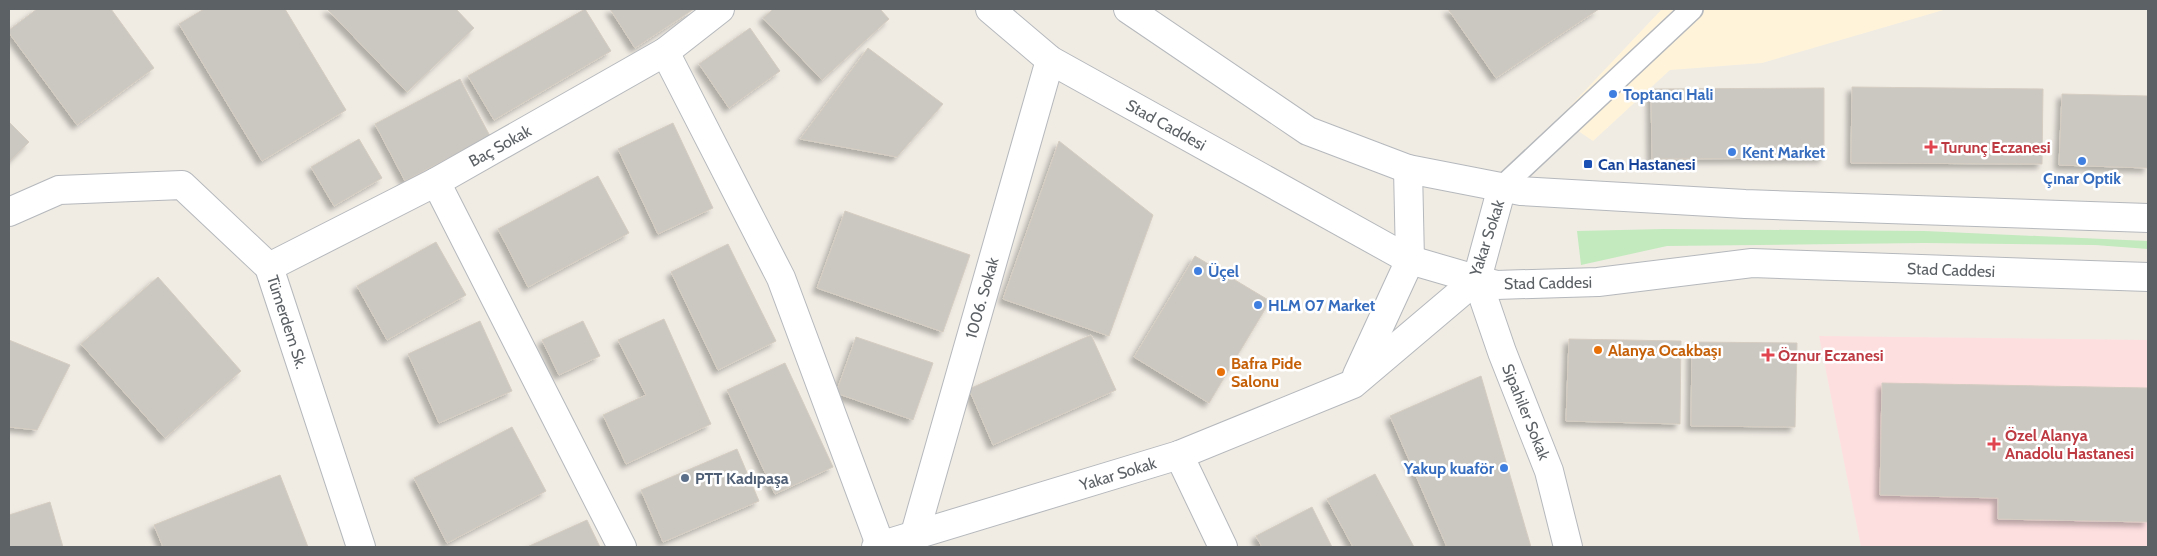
<svg xmlns="http://www.w3.org/2000/svg" width="2157" height="556" font-family="Cabin,sans-serif">
<defs>
<filter id="shadow"><feDropShadow dx="-4.5" dy="4.5" stdDeviation="2.5" flood-color="#0004"/></filter>
</defs>
<rect width="100%" height="100%" fill="#f0ece4"/>
<path fill="#fff3da" d="M 1662,9 L 1947,9 L 1762,63 L 1670,70 L 1593,141 L 1559,118 Z"/>
<path fill="#fedfe0" d="M 1819,336 L 2148,340 L 2148,547 L 1861,547 Z"/>
<path fill="#c3eabe" d="M 1664,229 L 1925,231 L 2148,241 L 2148,249 L 2095,245 L 1924,243 L 1667,246 L 1581,265 L 1577,231 Z"/>
<g fill="#cbc7c1" stroke="#d5cdc2" filter="url(#shadow)">
<path d="M 37,9 L 111,9 L 154,68 L 77,125 L 9,33 L 9,30 Z"/>
<path d="M 204,9 L 285,9 L 346,110 L 262,161 L 179,24 Z"/>
<path d="M 327,9 L 456,9 L 474,28 L 407,92 Z"/>
<path d="M 585,9 L 611,51 L 494,120 L 468,76 Z"/>
<path d="M 610,9 L 694,9 L 635,48 Z"/>
<path d="M 773,9 L 880,9 L 889,19 L 822,80 L 763,18 Z"/>
<path d="M 1448,9 L 1599,9 L 1496,78 Z"/>
<path d="M 750,28 L 780,71 L 729,108 L 699,64 Z"/>
<path d="M 868,48 L 943,104 L 897,157 L 800,139 Z"/>
<path d="M 460,79 L 490,136 L 405,181 L 375,124 Z"/>
<path d="M 1852,87 L 2043,89 L 2042,164 L 1851,163 Z"/>
<path d="M 1824,88 L 1824,158 L 1652,159 L 1651,89 Z"/>
<path d="M 2062,94 L 2148,96 L 2148,168 L 2059,165 Z"/>
<path d="M 9,122 L 29,142 L 9,162 Z"/>
<path d="M 673,123 L 713,208 L 658,234 L 618,149 Z"/>
<path d="M 359,139 L 382,178 L 334,206 L 311,167 Z"/>
<path d="M 1059,141 L 1153,215 L 1109,336 L 1003,299 Z"/>
<path d="M 598,176 L 629,233 L 528,287 L 498,229 Z"/>
<path d="M 845,211 L 970,255 L 943,332 L 817,288 Z"/>
<path d="M 436,242 L 466,295 L 387,340 L 357,286 Z"/>
<path d="M 728,244 L 776,341 L 718,370 L 671,272 Z"/>
<path d="M 1195,256 L 1270,301 L 1209,403 L 1134,357 Z"/>
<path d="M 158,277 L 241,371 L 165,438 L 81,344 Z"/>
<path d="M 664,319 L 711,424 L 626,464 L 603,415 L 646,395 L 618,340 Z"/>
<path d="M 480,321 L 512,391 L 439,423 L 408,354 Z"/>
<path d="M 583,321 L 600,356 L 559,375 L 542,340 Z"/>
<path d="M 1091,335 L 1116,390 L 993,445 L 969,389 Z"/>
<path d="M 856,337 L 933,363 L 913,420 L 836,393 Z"/>
<path d="M 1569,339 L 1681,341 L 1680,424 L 1566,421 Z"/>
<path d="M 9,340 L 70,365 L 37,430 L 9,427 Z"/>
<path d="M 1692,342 L 1797,343 L 1795,427 L 1691,426 Z"/>
<path d="M 785,363 L 833,467 L 775,494 L 727,390 Z"/>
<path d="M 1481,376 L 1531,547 L 1447,547 L 1390,416 Z"/>
<path d="M 1882,383 L 2148,388 L 2148,522 L 1998,519 L 1998,498 L 1880,495 Z"/>
<path d="M 512,427 L 546,491 L 447,543 L 414,478 Z"/>
<path d="M 737,449 L 759,501 L 663,542 L 641,490 Z"/>
<path d="M 1375,474 L 1414,547 L 1353,547 L 1327,499 Z"/>
<path d="M 280,475 L 308,547 L 163,547 L 154,525 Z"/>
<path d="M 50,502 L 63,547 L 9,547 L 9,515 Z"/>
<path d="M 1312,507 L 1332,547 L 1262,547 L 1256,536 Z"/>
<path d="M 587,520 L 600,547 L 527,547 Z"/>
</g>
<g fill="none" stroke-linecap="round" stroke-linejoin="round">
<g stroke="#b5b8bc" stroke-width="24">
<path id="service" d="M 1502,187 L 1692,9"/>
</g>
<g stroke="#b5b8bc" stroke-width="30">
<g id="minor">
<path d="M 990,9 L 1050,60 L 1410,260 L 1496,285 L 1598,282 L 1752,263 L 2148,277"/>
<path d="M 1128,9 L 1308,131 L 1408,169 L 1521,191 L 1745,204 L 2148,218"/>
<path d="M 665,52 L 781,278 L 881,547"/>
<path d="M 436,182 L 622,547"/>
<path d="M 9,212 L 59,190 L 182,185 L 269,267 L 361,547"/>
<path d="M 269,267 L 436,182 L 665,52 L 720,9"/>
<path d="M 1477,279 L 1502,352 L 1549,471 L 1568,547"/>
<path d="M 1357,375 L 1410,260 L 1408,169"/>
<path d="M 1179,455 L 1223,547"/>
<path d="M 914,537 L 1050,60"/>
<path d="M 876,547 L 1179,455 L 1353,384 L 1477,279 L 1502,187"/>
</g>
</g>
<use href="#service" stroke="#fff" stroke-width="21"/>
<use href="#minor" stroke="#fff" stroke-width="28"/>
</g>
<g fill="#3f7fe0" stroke="#fff" stroke-width="2">
<circle cx="1613" cy="94" r="5"/>
<circle cx="1732" cy="152" r="5"/>
<circle cx="2082" cy="161" r="5"/>
<circle cx="1198" cy="271" r="5"/>
<circle cx="1258" cy="305" r="5"/>
<circle cx="1504" cy="468" r="5"/>
</g>
<g fill="#e0444e" stroke="#fff" stroke-width="2">
<path d="M1928.5 139.5h5v5h5v5h-5v5h-5v-5h-5v-5h5z"/>
<path d="M1765.5 347.5h5v5h5v5h-5v5h-5v-5h-5v-5h5z"/>
<path d="M1991.5 436.5h5v5h5v5h-5v5h-5v-5h-5v-5h5z"/>
</g>
<rect fill="#1a4fb4" stroke="#fff" stroke-width="2" x="1583" y="159" width="10" height="10" rx="2.5"/>
<g fill="#e8710a" stroke="#fff" stroke-width="2">
<circle cx="1598" cy="350" r="5"/>
<circle cx="1221" cy="372" r="5"/>
</g>
<circle fill="#5c6f8a" stroke="#fff" stroke-width="2" cx="685" cy="478" r="5"/>
<g text-anchor="middle" dominant-baseline="central" stroke-width="5" stroke-linejoin="round" paint-order="stroke">
<g font-size="16" font-weight="bold" fill="#366cbe" stroke="#fff" text-anchor="start">
<text x="1623" y="94">Toptancı Hali</text>
<text x="1742" y="152">Kent Market</text>
<text x="2082" y="178" text-anchor="middle">Çınar Optik</text>
<text x="1208" y="271">Üçel</text>
<text x="1268" y="305">HLM 07 Market</text>
<text x="1494" y="468" text-anchor="end">Yakup kuaför</text>
</g>
<g font-size="16" fill="#5c6166" stroke="#fff">
<text transform="translate(1166 125) rotate(29)">Stad Caddesi</text>
<text transform="translate(500 146) rotate(-29)">Baç Sokak</text>
<text transform="translate(1487 238) rotate(-72)">Yakar Sokak</text>
<text transform="translate(1951 270) rotate(2)">Stad Caddesi</text>
<text transform="translate(1548 283) rotate(-1)">Stad Caddesi</text>
<text transform="translate(982 298) rotate(-74)">1006. Sokak</text>
<text transform="translate(287 322) rotate(72)">Tümerdem Sk.</text>
<text transform="translate(1526 412) rotate(68)">Sipahiler Sokak</text>
<text transform="translate(1118 474) rotate(-17)">Yakar Sokak</text>
</g>
<g font-size="16" font-weight="bold" fill="#be3a42" stroke="#fff" text-anchor="start">
<text x="1941" y="147">Turunç Eczanesi</text>
<text x="1778" y="355">Öznur Eczanesi</text>
<text x="2005" y="435">Özel Alanya<tspan x="2005" dy="18">Anadolu Hastanesi</tspan></text>
</g>
<g font-size="16" font-weight="bold" fill="#164399" stroke="#fff" text-anchor="start">
<text x="1598" y="164">Can Hastanesi</text>
</g>
<g font-size="16" font-weight="bold" fill="#c56008" stroke="#fff" text-anchor="start">
<text x="1608" y="350">Alanya Ocakbaşı</text>
<text x="1231" y="363">Bafra Pide<tspan x="1231" dy="18">Salonu</tspan></text>
</g>
<g font-size="16" font-weight="bold" fill="#4e5e75" stroke="#fff" text-anchor="start">
<text x="695" y="478">PTT Kadıpaşa</text>
</g>
</g>
<rect width="2157" height="556" fill="none" stroke="#5c6166" stroke-width="20"/>
</svg>
